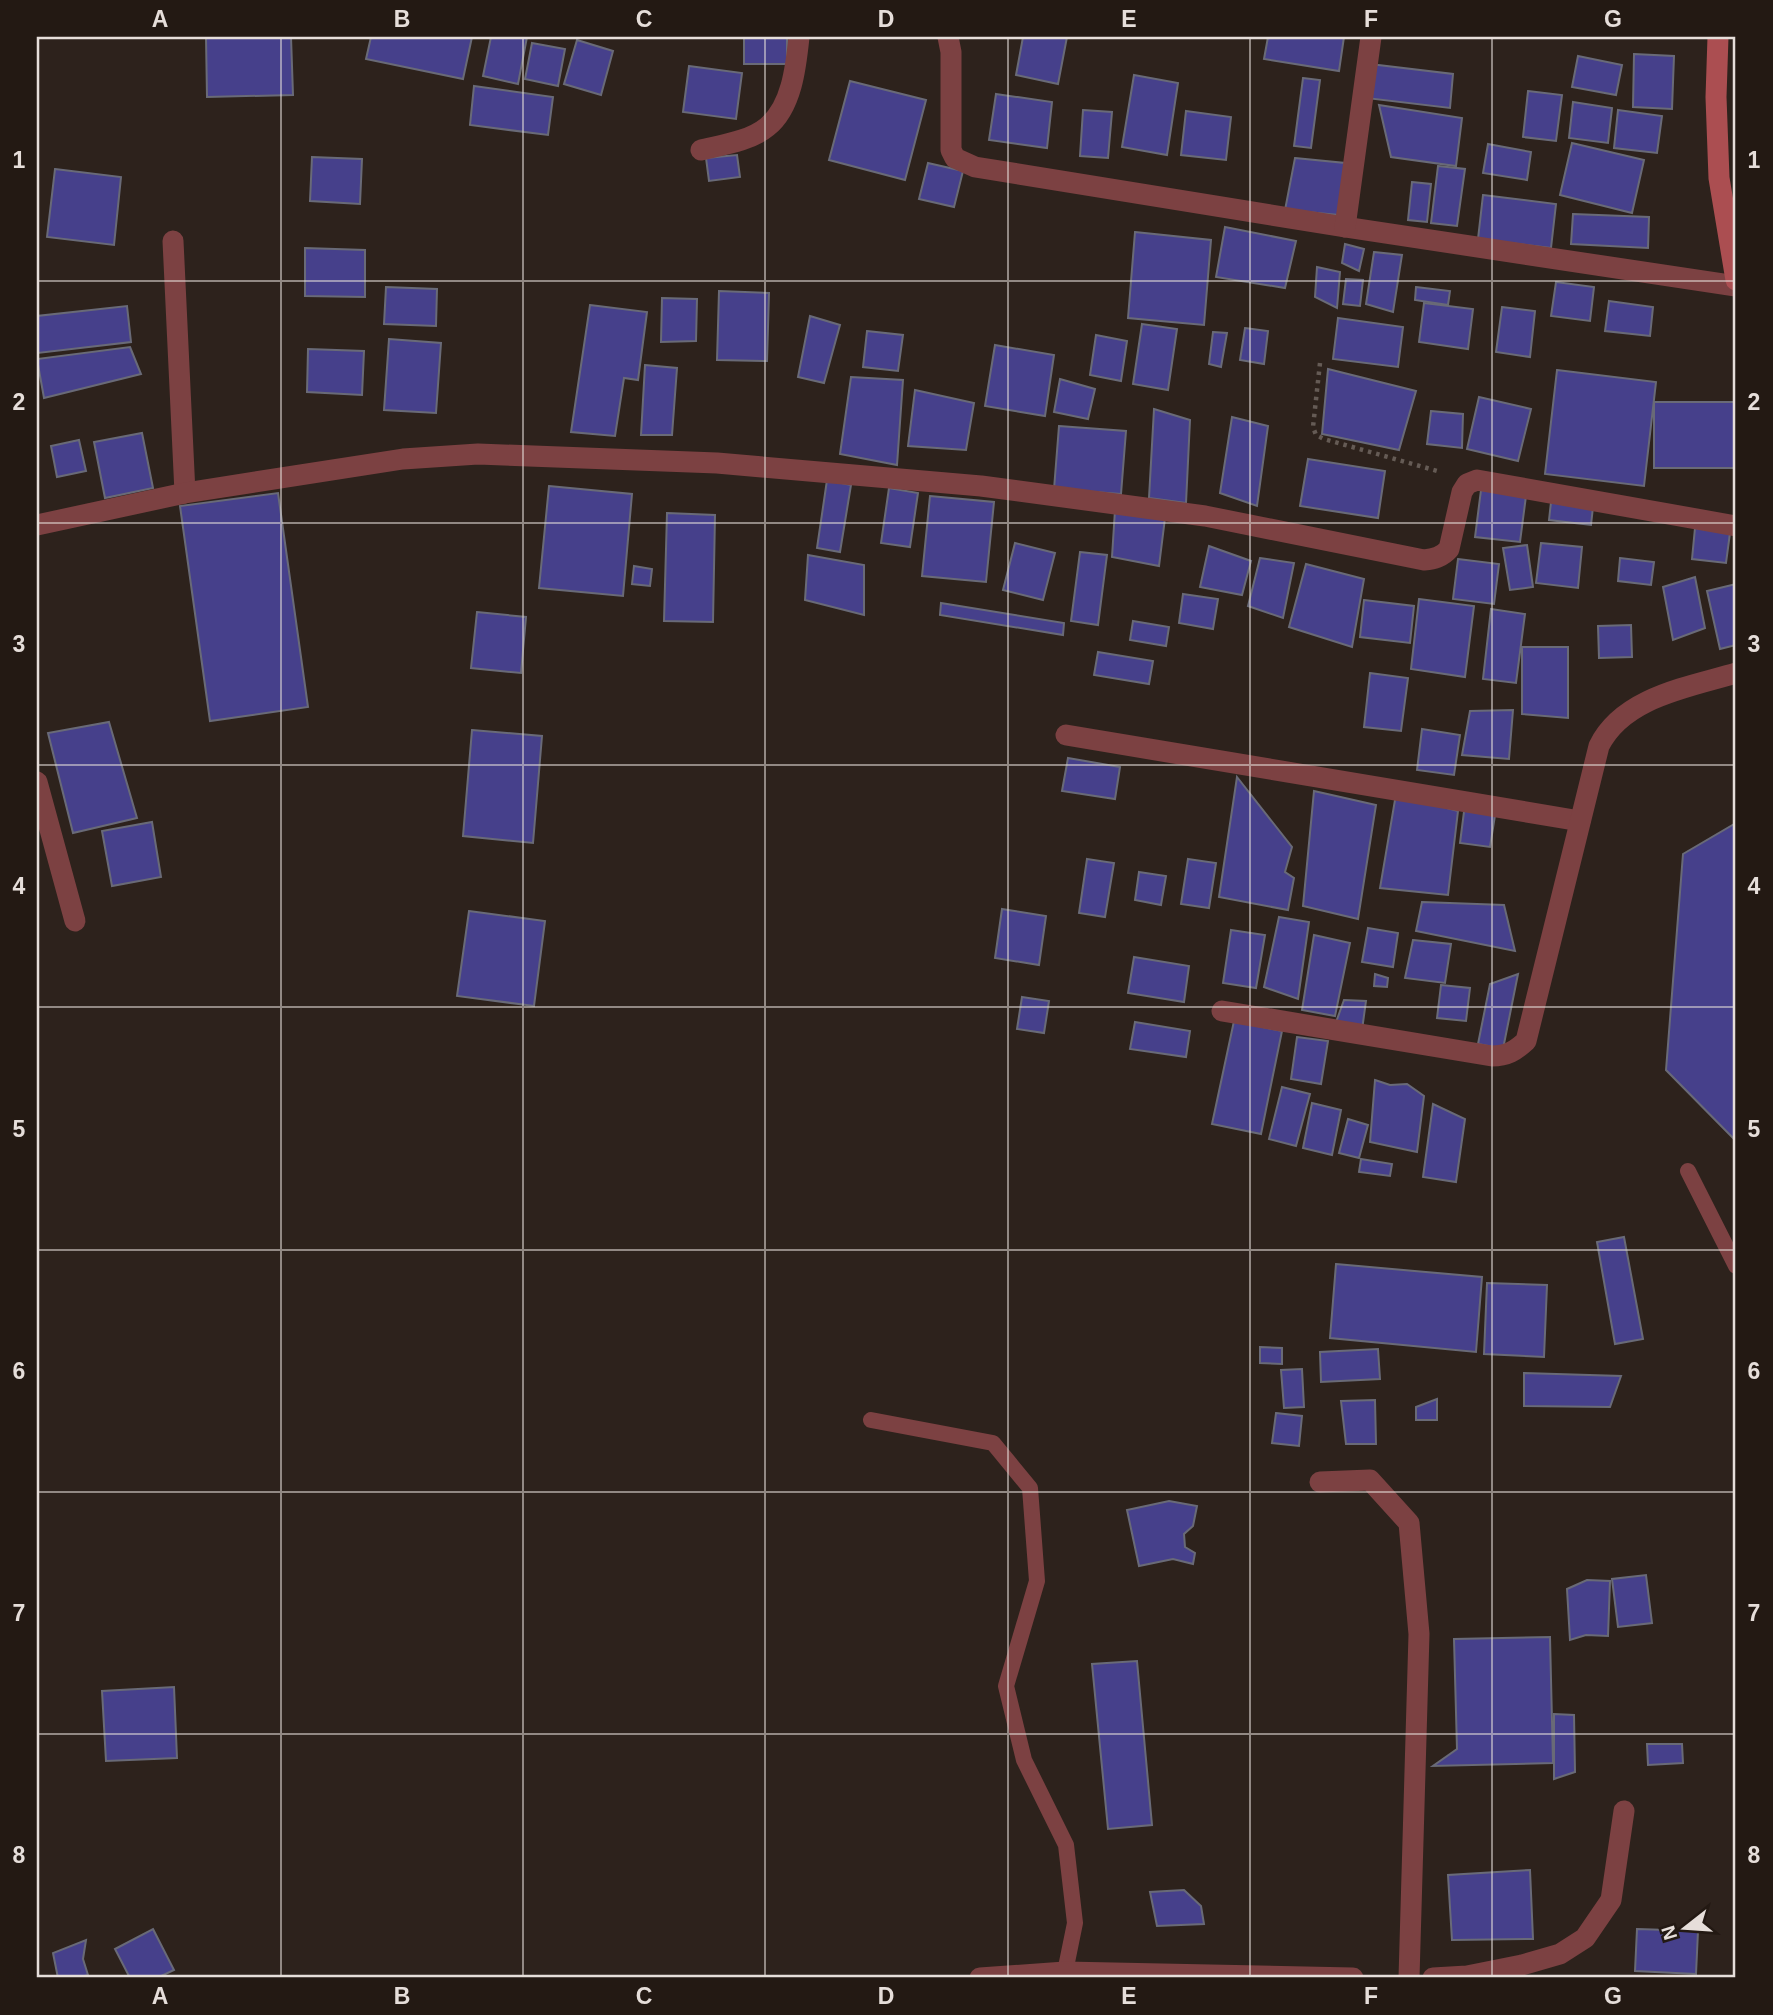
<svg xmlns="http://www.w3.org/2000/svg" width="1773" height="2015" font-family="Arial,sans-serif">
<rect width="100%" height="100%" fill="#2d221c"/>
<g fill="#46408b" stroke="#696a77" stroke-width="2">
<path d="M 206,37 L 291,37 L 293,95 L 207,97 Z"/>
<path d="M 371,37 L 472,37 L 463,79 L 366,59 Z"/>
<path d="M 491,37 L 527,37 L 518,84 L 483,76 Z"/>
<rect x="744" y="37" width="43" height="27"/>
<path d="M 1023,37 L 1067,37 L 1058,84 L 1016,75 Z"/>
<path d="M 1268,37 L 1344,37 L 1339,71 L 1264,59 Z"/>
<path d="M 577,40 L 613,51 L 601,95 L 564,84 Z"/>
<path d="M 532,43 L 565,49 L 558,86 L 525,79 Z"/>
<path d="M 1634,54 L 1674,56 L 1672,109 L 1633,107 Z"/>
<path d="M 1578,56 L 1622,65 L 1616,95 L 1572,87 Z"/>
<path d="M 1370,64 L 1453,74 L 1450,108 L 1366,98 Z"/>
<path d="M 689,66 L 742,73 L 736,119 L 683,112 Z"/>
<path d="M 1134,75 L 1178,83 L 1167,155 L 1122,147 Z"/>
<path d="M 1303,78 L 1320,80 L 1311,148 L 1294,146 Z"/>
<path d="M 850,81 L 926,100 L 905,180 L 829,160 Z"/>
<path d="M 474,86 L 553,97 L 548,135 L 470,125 Z"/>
<path d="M 1528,91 L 1562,95 L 1556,141 L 1523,137 Z"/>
<path d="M 996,94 L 1052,102 L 1047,148 L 989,140 Z"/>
<path d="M 1573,102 L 1612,108 L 1608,143 L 1569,138 Z"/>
<path d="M 1379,105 L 1462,118 L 1456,166 L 1391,157 Z"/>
<path d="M 1083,110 L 1112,112 L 1108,158 L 1080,156 Z"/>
<path d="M 1618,110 L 1662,116 L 1657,153 L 1614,148 Z"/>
<path d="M 1186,111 L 1231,117 L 1226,160 L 1181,155 Z"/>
<path d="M 1572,143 L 1644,160 L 1632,213 L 1560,195 Z"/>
<path d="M 1488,144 L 1531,152 L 1527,180 L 1483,173 Z"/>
<path d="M 737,155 L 740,177 L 709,181 L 706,158 Z"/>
<path d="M 312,157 L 362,159 L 360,204 L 310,201 Z"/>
<path d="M 1295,158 L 1345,163 L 1339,215 L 1285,210 Z"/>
<path d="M 928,163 L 963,171 L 954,207 L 919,199 Z"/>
<path d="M 1438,166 L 1465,169 L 1457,226 L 1431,223 Z"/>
<path d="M 55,169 L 121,177 L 114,245 L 47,237 Z"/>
<path d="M 1412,182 L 1431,184 L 1427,222 L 1408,220 Z"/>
<path d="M 1483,195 L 1556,204 L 1551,248 L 1478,239 Z"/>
<path d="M 1573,214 L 1649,217 L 1648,248 L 1571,244 Z"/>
<path d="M 1225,227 L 1296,241 L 1285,288 L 1216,277 Z"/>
<path d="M 1135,232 L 1211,240 L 1204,325 L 1128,318 Z"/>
<path d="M 1345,244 L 1364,249 L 1359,271 L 1342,263 Z"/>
<path d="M 305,248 L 365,250 L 365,297 L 305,296 Z"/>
<path d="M 1374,252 L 1402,255 L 1393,312 L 1366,304 Z"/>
<path d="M 1317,267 L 1340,272 L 1337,308 L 1315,297 Z"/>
<path d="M 1346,279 L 1363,280 L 1360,306 L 1343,304 Z"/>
<path d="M 1556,282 L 1594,287 L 1590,321 L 1551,316 Z"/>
<path d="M 386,287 L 437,289 L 436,326 L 384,324 Z"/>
<path d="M 1416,287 L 1450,291 L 1448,305 L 1415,300 Z"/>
<path d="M 719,291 L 769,293 L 767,361 L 717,360 Z"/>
<path d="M 662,298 L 697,299 L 696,341 L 661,342 Z"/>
<path d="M 1609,301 L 1653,307 L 1650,336 L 1605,331 Z"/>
<path d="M 1424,303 L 1473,309 L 1468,349 L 1419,342 Z"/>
<path d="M 590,305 L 647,312 L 638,380 L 624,378 L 615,436 L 571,432 Z"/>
<path d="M 127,306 L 131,342 L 38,353 L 37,316 Z"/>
<path d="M 1502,307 L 1535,311 L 1530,357 L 1496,352 Z"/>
<path d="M 810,316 L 840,325 L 824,383 L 798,377 Z"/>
<path d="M 1338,318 L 1403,327 L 1398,367 L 1333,359 Z"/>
<path d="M 1142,324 L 1177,329 L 1168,390 L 1133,384 Z"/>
<path d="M 1245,328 L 1268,331 L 1264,364 L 1240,360 Z"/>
<path d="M 867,331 L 903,335 L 898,371 L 863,367 Z"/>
<path d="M 1213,332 L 1227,333 L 1221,367 L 1209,364 Z"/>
<path d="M 1096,335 L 1127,341 L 1121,381 L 1090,375 Z"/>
<path d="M 389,339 L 441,343 L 436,413 L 384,410 Z"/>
<path d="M 995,345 L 1054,355 L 1045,416 L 985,406 Z"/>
<path d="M 130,347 L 141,374 L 44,398 L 37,359 Z"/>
<path d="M 308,349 L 364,351 L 362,395 L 307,392 Z"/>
<path d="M 645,365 L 677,368 L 672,435 L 641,435 Z"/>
<path d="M 1328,369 L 1416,391 L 1399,450 L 1322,434 Z"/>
<path d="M 1557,370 L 1656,382 L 1644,486 L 1545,474 Z"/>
<path d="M 851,377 L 903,380 L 897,465 L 840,454 Z"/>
<path d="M 1060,379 L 1095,389 L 1088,419 L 1054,412 Z"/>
<path d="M 915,390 L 974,403 L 966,450 L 908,446 Z"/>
<path d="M 1479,397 L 1531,409 L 1518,461 L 1467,449 Z"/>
<rect x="1654" y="402" width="82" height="66"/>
<path d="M 1154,409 L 1190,420 L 1186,503 L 1149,498 Z"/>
<path d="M 1431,411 L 1463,414 L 1462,448 L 1427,444 Z"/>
<path d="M 1232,417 L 1268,426 L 1257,506 L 1220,493 Z"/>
<path d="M 1059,426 L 1126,431 L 1121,494 L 1054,489 Z"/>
<path d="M 142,433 L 153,488 L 105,498 L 94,442 Z"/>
<path d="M 79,440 L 86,471 L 57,477 L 51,446 Z"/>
<path d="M 1308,459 L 1385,471 L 1378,518 L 1300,506 Z"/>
<path d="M 827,480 L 851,485 L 840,552 L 817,548 Z"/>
<path d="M 549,486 L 632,494 L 623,596 L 539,588 Z"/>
<path d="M 889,488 L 918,493 L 910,547 L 881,543 Z"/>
<path d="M 1481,490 L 1526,496 L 1520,542 L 1475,537 Z"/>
<path d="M 278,493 L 308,707 L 210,721 L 180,506 Z"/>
<path d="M 930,496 L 994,502 L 986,582 L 922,576 Z"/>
<path d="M 1551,502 L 1593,507 L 1591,525 L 1549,520 Z"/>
<path d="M 1115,510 L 1165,518 L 1159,566 L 1112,557 Z"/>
<path d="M 667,513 L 715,515 L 713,622 L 664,621 Z"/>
<path d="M 1695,528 L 1730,533 L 1726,563 L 1692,559 Z"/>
<path d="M 1015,543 L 1055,553 L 1043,600 L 1003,590 Z"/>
<path d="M 1541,543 L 1582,547 L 1578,588 L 1536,583 Z"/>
<path d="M 1527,545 L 1533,587 L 1510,590 L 1503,548 Z"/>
<path d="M 1209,546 L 1251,561 L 1242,595 L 1200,587 Z"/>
<path d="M 1080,552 L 1107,555 L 1098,625 L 1071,621 Z"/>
<path d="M 808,555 L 864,565 L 864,615 L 805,600 Z"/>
<path d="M 1260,558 L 1294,563 L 1283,618 L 1248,606 Z"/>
<path d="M 1620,558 L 1654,562 L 1651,585 L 1618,581 Z"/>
<path d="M 1458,559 L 1499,564 L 1494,604 L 1453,599 Z"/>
<path d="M 1306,564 L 1364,579 L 1352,647 L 1289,627 Z"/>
<path d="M 634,566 L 652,569 L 650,586 L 632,584 Z"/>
<path d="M 1695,577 L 1705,628 L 1673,640 L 1663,587 Z"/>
<path d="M 1736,584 L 1736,645 L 1720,649 L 1707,591 Z"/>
<path d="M 1183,594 L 1218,599 L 1213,629 L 1179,623 Z"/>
<path d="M 1419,599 L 1474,606 L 1465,677 L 1411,669 Z"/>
<path d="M 1364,600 L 1414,606 L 1410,643 L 1360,637 Z"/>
<path d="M 941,603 L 1064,623 L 1063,635 L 940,615 Z"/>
<path d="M 1491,609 L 1525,614 L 1516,683 L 1483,679 Z"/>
<path d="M 477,612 L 526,617 L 521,673 L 471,668 Z"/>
<path d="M 1133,621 L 1169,627 L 1166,646 L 1130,640 Z"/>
<path d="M 1631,625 L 1632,657 L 1599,658 L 1598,626 Z"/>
<path d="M 1522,647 L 1568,647 L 1568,718 L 1522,714 Z"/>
<path d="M 1098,652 L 1153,661 L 1149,684 L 1094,675 Z"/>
<path d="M 1370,673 L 1408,678 L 1401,731 L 1364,727 Z"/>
<path d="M 1513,710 L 1509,759 L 1462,755 L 1470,711 Z"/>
<path d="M 109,722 L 137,818 L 73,833 L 48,733 Z"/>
<path d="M 1422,729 L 1460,735 L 1454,775 L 1417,770 Z"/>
<path d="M 472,730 L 542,736 L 533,843 L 463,836 Z"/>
<path d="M 1068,758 L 1120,767 L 1115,799 L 1062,791 Z"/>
<path d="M 1237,777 L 1292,847 L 1285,872 L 1294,878 L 1288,910 L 1219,897 Z"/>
<path d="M 1314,791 L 1376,805 L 1358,919 L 1303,906 Z"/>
<path d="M 1396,794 L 1458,811 L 1448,895 L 1380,888 Z"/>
<path d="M 1465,804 L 1496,809 L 1490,847 L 1460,843 Z"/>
<path d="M 152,822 L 161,877 L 112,886 L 102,831 Z"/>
<path d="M 1736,823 L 1736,1141 L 1666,1070 L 1683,854 Z"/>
<path d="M 1087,859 L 1114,863 L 1105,917 L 1079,913 Z"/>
<path d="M 1188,859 L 1216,863 L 1209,908 L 1181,904 Z"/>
<path d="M 1139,872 L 1166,876 L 1161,905 L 1135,900 Z"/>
<path d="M 1422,902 L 1504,905 L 1515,951 L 1416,931 Z"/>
<path d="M 1002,909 L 1046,916 L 1039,965 L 995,958 Z"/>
<path d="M 469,911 L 545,921 L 534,1006 L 457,996 Z"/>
<path d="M 1279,917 L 1309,922 L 1298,999 L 1264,987 Z"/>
<path d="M 1368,928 L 1398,933 L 1393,967 L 1362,962 Z"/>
<path d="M 1231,930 L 1265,935 L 1256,988 L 1223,983 Z"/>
<path d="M 1314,935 L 1350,943 L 1335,1016 L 1302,1010 Z"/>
<path d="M 1413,940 L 1451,944 L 1445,983 L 1405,978 Z"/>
<path d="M 1134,957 L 1189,966 L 1184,1002 L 1128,993 Z"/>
<path d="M 1375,974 L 1388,978 L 1387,987 L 1374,986 Z"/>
<path d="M 1518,974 L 1503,1049 L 1478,1044 L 1490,984 Z"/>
<path d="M 1441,985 L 1470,988 L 1466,1021 L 1437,1018 Z"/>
<path d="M 1022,997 L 1049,1001 L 1044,1033 L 1017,1029 Z"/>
<path d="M 1344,1000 L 1366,1001 L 1362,1030 L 1335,1025 Z"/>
<path d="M 1234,1021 L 1282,1031 L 1261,1134 L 1212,1124 Z"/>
<path d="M 1135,1022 L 1190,1031 L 1186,1057 L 1130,1049 Z"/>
<path d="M 1297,1037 L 1328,1041 L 1321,1084 L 1291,1079 Z"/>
<path d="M 1375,1080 L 1390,1085 L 1407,1084 L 1424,1096 L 1417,1152 L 1370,1142 Z"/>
<path d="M 1282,1087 L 1310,1094 L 1296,1146 L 1269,1139 Z"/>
<path d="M 1312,1103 L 1341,1110 L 1332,1155 L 1303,1148 Z"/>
<path d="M 1433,1104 L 1465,1119 L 1456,1182 L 1423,1177 Z"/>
<path d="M 1348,1119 L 1368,1125 L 1359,1158 L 1339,1153 Z"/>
<path d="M 1361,1159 L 1392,1164 L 1390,1176 L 1359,1172 Z"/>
<path d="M 1624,1237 L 1643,1339 L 1615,1344 L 1597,1242 Z"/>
<path d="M 1336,1264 L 1482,1277 L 1476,1352 L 1330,1338 Z"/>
<path d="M 1487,1283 L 1547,1285 L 1544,1357 L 1484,1354 Z"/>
<path d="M 1260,1347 L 1282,1348 L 1282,1364 L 1260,1363 Z"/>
<path d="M 1378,1349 L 1380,1379 L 1321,1382 L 1320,1352 Z"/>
<path d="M 1302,1369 L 1304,1407 L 1284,1408 L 1281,1370 Z"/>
<path d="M 1524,1373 L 1621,1376 L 1610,1407 L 1524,1406 Z"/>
<path d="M 1437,1399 L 1437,1420 L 1416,1420 L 1416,1407 Z"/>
<path d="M 1375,1400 L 1376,1444 L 1346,1444 L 1341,1401 Z"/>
<path d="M 1276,1413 L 1302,1416 L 1299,1446 L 1272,1443 Z"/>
<path d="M 1169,1501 L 1197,1506 L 1193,1526 L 1184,1534 L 1185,1547 L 1195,1553 L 1193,1564 L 1173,1559 L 1139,1566 L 1127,1510 Z"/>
<path d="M 1646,1575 L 1652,1623 L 1618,1627 L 1612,1579 Z"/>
<path d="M 1587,1580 L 1610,1581 L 1608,1636 L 1586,1635 L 1570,1640 L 1567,1589 Z"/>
<path d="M 1550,1637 L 1553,1763 L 1433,1766 L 1457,1749 L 1454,1639 Z"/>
<path d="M 1137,1661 L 1152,1825 L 1108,1829 L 1092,1664 Z"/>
<path d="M 174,1687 L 177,1758 L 106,1761 L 102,1691 Z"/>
<path d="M 1554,1714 L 1574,1715 L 1575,1772 L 1554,1779 Z"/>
<path d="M 1647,1744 L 1682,1744 L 1683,1763 L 1648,1765 Z"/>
<path d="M 1530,1870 L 1533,1939 L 1452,1940 L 1448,1875 Z"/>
<path d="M 1184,1890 L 1201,1906 L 1204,1924 L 1157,1926 L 1150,1892 Z"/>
<path d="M 153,1929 L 174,1970 L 157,1978 L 130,1978 L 115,1949 Z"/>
<path d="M 1637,1929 L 1698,1931 L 1696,1974 L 1635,1971 Z"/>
<path d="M 86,1940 L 83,1959 L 88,1975 L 78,1978 L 58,1978 L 53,1953 Z"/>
</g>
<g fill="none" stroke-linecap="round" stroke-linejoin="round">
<path stroke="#655b55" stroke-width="4.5" stroke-dasharray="3.5 5" stroke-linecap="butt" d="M 1320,363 L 1313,427 L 1316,435 L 1324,439 L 1441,472"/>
<g stroke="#7c4142" stroke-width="16">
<path d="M 1688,1171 L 1736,1266"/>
<path d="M 871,1420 L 993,1443 L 1030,1488 L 1037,1581 L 1006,1686 L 1024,1760 L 1066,1845 L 1075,1923 L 1065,1972"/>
</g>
<g stroke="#7c4142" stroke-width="21">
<path d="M 948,37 L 951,52 L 951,150 L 955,158 L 975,167 L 1345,227 L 1736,286"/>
<path d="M 701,150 C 722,145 750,141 767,127 C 792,107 796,66 799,37"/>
<path d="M 1345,227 L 1371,37"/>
<path d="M 173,241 L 185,493"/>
<path d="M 37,525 L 185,493 L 403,459 L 478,454 L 717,463 L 981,486 L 1205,516 L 1424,560 C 1434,559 1442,557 1449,549 L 1462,492 L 1467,484 L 1477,480 L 1736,526"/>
<path d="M 1066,735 L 1580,821"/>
<path d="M 37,782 L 75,921"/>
<path d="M 1222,1011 L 1492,1056 C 1507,1056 1515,1051 1526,1041 L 1599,746 C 1623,697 1689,687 1736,673"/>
<path d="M 1320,1482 L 1370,1480 L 1409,1523 L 1419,1634 L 1409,1978"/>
<path d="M 980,1978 L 1065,1972 L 1353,1978"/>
<path d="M 1433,1978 L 1467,1976 L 1522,1965 L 1560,1954 L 1585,1938 L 1611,1900 L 1624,1811"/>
</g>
<path stroke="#ab4e51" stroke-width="21" d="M 1718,37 L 1716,97 L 1719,178 L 1736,280"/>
</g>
<path fill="none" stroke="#e6deda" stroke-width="2" stroke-opacity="0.55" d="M 281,37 L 281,1978M 523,37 L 523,1978M 765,37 L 765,1978M 1008,37 L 1008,1978M 1250,37 L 1250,1978M 1492,37 L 1492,1978M 37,281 L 1736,281M 37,523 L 1736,523M 37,765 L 1736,765M 37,1007 L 1736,1007M 37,1250 L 1736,1250M 37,1492 L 1736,1492M 37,1734 L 1736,1734"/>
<rect width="1773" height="2015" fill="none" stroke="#231913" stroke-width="77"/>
<g transform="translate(1685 1928) rotate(253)" stroke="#231913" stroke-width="5" paint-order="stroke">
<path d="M0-5L12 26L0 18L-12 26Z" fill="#e6deda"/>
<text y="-10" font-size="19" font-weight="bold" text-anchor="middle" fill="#e6deda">N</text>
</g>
<rect x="38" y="38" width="1696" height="1938" fill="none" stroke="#e6deda" stroke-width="2.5"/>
<g font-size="23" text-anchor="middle" font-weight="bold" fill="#e6deda">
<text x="160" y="27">A</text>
<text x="402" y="27">B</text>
<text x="644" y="27">C</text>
<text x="886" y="27">D</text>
<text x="1129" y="27">E</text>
<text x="1371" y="27">F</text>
<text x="1613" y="27">G</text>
<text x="19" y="168">1</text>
<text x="1754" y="168">1</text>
<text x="19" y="410">2</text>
<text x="1754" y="410">2</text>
<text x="19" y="652">3</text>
<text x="1754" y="652">3</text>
<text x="19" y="894">4</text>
<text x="1754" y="894">4</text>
<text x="19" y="1137">5</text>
<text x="1754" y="1137">5</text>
<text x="19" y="1379">6</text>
<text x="1754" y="1379">6</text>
<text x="19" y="1621">7</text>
<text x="1754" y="1621">7</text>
<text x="19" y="1863">8</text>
<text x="1754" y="1863">8</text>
<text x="160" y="2004">A</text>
<text x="402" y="2004">B</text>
<text x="644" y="2004">C</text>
<text x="886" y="2004">D</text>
<text x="1129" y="2004">E</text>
<text x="1371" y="2004">F</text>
<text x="1613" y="2004">G</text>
</g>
</svg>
